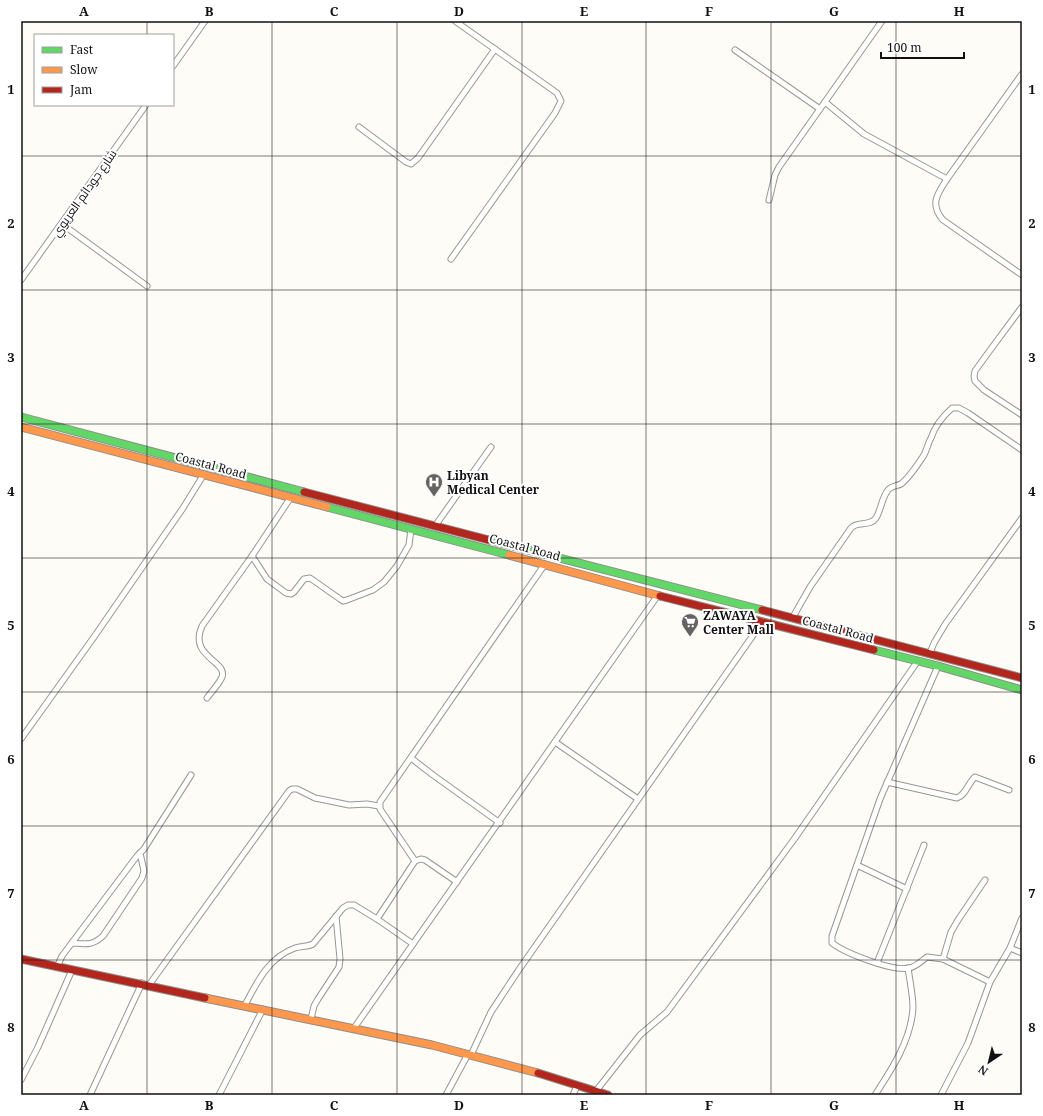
<svg xmlns="http://www.w3.org/2000/svg" width="1043" height="1116" font-family="'Noto Serif',Cairo,serif">
<rect width="100%" height="100%" fill="#fdfcf7"/>
<g fill="none" stroke-linecap="round" stroke-linejoin="round">
<g stroke="#979795" stroke-width="7">
<g id="street">
<path d="M 735,50 L 820,109"/>
<path d="M 173,66 L 205,21"/>
<path d="M 1022,74 L 947,179 C 938,193 929,204 943,220 L 1022,275"/>
<path d="M 825,102 L 864,134 L 947,179"/>
<path d="M 359,127 L 406,162 L 411,164 L 418,158 L 495,49"/>
<path d="M 769,200 L 775,175 L 779,167 L 882,21"/>
<path d="M 62,224 L 147,286"/>
<path d="M 451,259 L 555,113 L 561,101 L 557,93 L 455,21"/>
<path d="M 21,280 L 146,105"/>
<path d="M 1022,307 L 988,353 L 975,371 L 974,376 L 975,381 L 984,390 L 1022,415"/>
<path d="M 435,526 L 491,447"/>
<path d="M 252,556 L 267,579 L 286,593 L 291,594 L 294,592 L 304,579 L 310,578 L 340,599 L 343,601 L 347,600 L 373,590 L 384,582 L 397,566 L 409,545 L 411,529"/>
<path d="M 793,617 L 810,587 L 851,528 C 857,521 870,527 876,518 C 881,510 882,497 888,490 C 891,486 897,486 901,484 C 910,477 918,464 924,455 C 927,449 928,443 931,438 C 935,426 943,416 952,408 L 959,408 L 968,413 L 1022,450"/>
<path d="M 930,653 L 934,643 L 946,623 L 1022,518"/>
<path d="M 938,666 L 880,799 L 832,936 L 832,943 C 845,953 893,972 909,968 C 916,967 921,961 927,957 L 943,959 L 990,982"/>
<path d="M 207,698 C 212,691 219,684 222,677 C 228,661 188,657 202,626 L 252,556 L 291,497"/>
<path d="M 21,739 L 94,637 L 183,508 L 204,474"/>
<path d="M 555,742 L 638,799"/>
<path d="M 411,758 L 433,775 L 500,823"/>
<path d="M 887,782 L 957,798 C 966,795 968,783 975,777 L 1009,790"/>
<path d="M 415,861 L 380,809 L 380,802 L 545,564"/>
<path d="M 857,865 L 907,889"/>
<path d="M 377,919 L 415,861 L 421,859 L 425,860 L 457,882"/>
<path d="M 72,943 C 86,944 92,946 103,936 L 142,878 L 144,871 L 140,853"/>
<path d="M 1010,948 L 1022,918"/>
<path d="M 943,959 L 951,932 L 958,920 L 985,880"/>
<path d="M 877,963 L 924,845"/>
<path d="M 57,967 L 62,956 L 137,856 L 144,849 L 191,775"/>
<path d="M 149,985 L 289,791 L 292,789 L 297,789 L 315,798 L 325,800 L 349,805 L 367,804 L 379,806"/>
<path d="M 245,1005 C 257,982 269,957 295,948 C 301,946 307,947 313,944 L 343,908 L 348,905 L 354,905 L 377,919 L 413,944"/>
<path d="M 311,1019 L 314,1006 L 318,999 L 339,967 L 340,959 L 336,916"/>
<path d="M 354,1028 L 658,595"/>
<path d="M 471,1055 L 491,1012 L 518,971 L 763,621"/>
<path d="M 21,1080 L 38,1047 L 72,970"/>
<path d="M 596,1091 L 640,1035 L 667,1012 L 795,838 L 917,662"/>
<path d="M 90,1095 L 142,983"/>
<path d="M 219,1095 L 263,1009"/>
<path d="M 446,1095 L 468,1054"/>
<path d="M 573,1095 L 577,1086"/>
<path d="M 875,1095 C 892,1069 911,1040 913,1008 C 913,995 910,982 908,968"/>
<path d="M 941,1095 L 968,1043 L 990,982 L 1010,948 L 1022,953"/>
</g>
</g>
<g stroke="#8e8d8b" stroke-width="9">
<g id="fast">
<path d="M 21,417 L 304,492"/>
<path d="M 327,507 L 509,555"/>
<path d="M 489,540 L 762,610"/>
<path d="M 874,650 L 938,666 L 1022,690"/>
</g>
</g>
<g stroke="#8e8d8b" stroke-width="9">
<g id="slow">
<path d="M 21,427 L 327,507"/>
<path d="M 509,555 L 660,596"/>
<path d="M 205,998 L 432,1045 L 538,1073"/>
</g>
</g>
<g stroke="#8e8d8b" stroke-width="9">
<g id="jam">
<path d="M 304,492 L 489,540"/>
<path d="M 660,596 L 874,650"/>
<path d="M 762,610 L 1022,678"/>
<path d="M 21,959 L 205,998"/>
<path d="M 538,1073 L 608,1095"/>
</g>
</g>
<use href="#street" stroke="#fffffe" stroke-width="5"/>
<use href="#fast" stroke="#63d668" stroke-width="7"/>
<use href="#slow" stroke="#ff974d" stroke-width="7"/>
<use href="#jam" stroke="#b3261e" stroke-width="7"/>
</g>
<path fill="none" stroke="#111" stroke-width="1" stroke-opacity="0.55" d="M 147,21 L 147,35M 272,21 L 272,1095M 397,21 L 397,1095M 522,21 L 522,1095M 646,21 L 646,1095M 771,21 L 771,1095M 896,21 L 896,1095M 147,105 L 147,1095M 21,156 L 1022,156M 21,290 L 1022,290M 21,424 L 1022,424M 21,558 L 1022,558M 21,692 L 1022,692M 21,826 L 1022,826M 21,960 L 1022,960"/>
<defs>
<g id="hospital-pin" transform="scale(0.9)"><path d="M0 17L-7.5 6A9.5 9.5 0 1 1 7.5 6Z" fill="#646362" stroke="#fff"/><path d="M-5-5h3v3.5h4V-5h3V5h-3V1.5h-4V5h-3Z" fill="#fff"/></g>
<g id="supermarket-pin" transform="scale(0.9)"><path d="M0 17L-7.5 6A9.5 9.5 0 1 1 7.5 6Z" fill="#646362" stroke="#fff"/><path d="M-6-5.5h2.5l.6 2H6L4.5 2H-2.5L-4.4-4H-6ZM-1.5 3.2a1.3 1.3 0 1 0 .1 0ZM3 3.2a1.3 1.3 0 1 0 .1 0Z" fill="#fff"/></g>
</defs>
<g fill-rule="evenodd">
<use href="#hospital-pin" x="434" y="482"/>
<use href="#supermarket-pin" x="690" y="622"/>
</g>
<g text-anchor="middle" dominant-baseline="central" stroke-width="4" stroke-linejoin="round" paint-order="stroke">
<g font-size="12" fill="#111" stroke="#fff">
<text transform="translate(84 193) rotate(-55)">شارع جودائم العريوي</text>
<text transform="translate(211 465) rotate(15)">Coastal Road</text>
<text transform="translate(525 547) rotate(15)">Coastal Road</text>
<text transform="translate(838 629) rotate(15)">Coastal Road</text>
</g>
<g font-size="12" font-weight="bold" fill="#111" stroke="#fff" text-anchor="start">
<text x="447" y="475">Libyan<tspan x="447" dy="14">Medical Center</tspan></text>
<text x="703" y="615">ZAWAYA<tspan x="703" dy="14">Center Mall</tspan></text>
</g>
</g>
<rect width="1043" height="1116" fill="none" stroke="#ffffff" stroke-width="44"/>
<rect x="34" y="34" width="140" height="72" fill="#ffffff" stroke="#a0a0a0"/>
<rect x="42" y="47" width="20" height="6" fill="#63d668" stroke="#a0a0a0"/>
<text x="70" y="54" font-size="12" fill="#111111">Fast</text>
<rect x="42" y="67" width="20" height="6" fill="#ff974d" stroke="#a0a0a0"/>
<text x="70" y="74" font-size="12" fill="#111111">Slow</text>
<rect x="42" y="87" width="20" height="6" fill="#b3261e" stroke="#a0a0a0"/>
<text x="70" y="94" font-size="12" fill="#111111">Jam</text>
<g transform="translate(989 1062) rotate(215)" stroke="#ffffff" stroke-width="3" paint-order="stroke">
<path d="M0-3L7 15L0 10L-7 15Z" fill="#111111"/>
<text y="-6" font-size="11" font-weight="bold" text-anchor="middle" fill="#111111">N</text>
</g>
<path d="M881 52v6h83v-6" fill="none" stroke="#111111" stroke-width="2"/>
<text x="887" y="52" font-size="12" fill="#111111" stroke="#ffffff" stroke-width="3" paint-order="stroke">100 m</text>
<rect x="22" y="22" width="999" height="1072" fill="none" stroke="#111" stroke-width="1.5"/>
<g font-size="13" text-anchor="middle" font-weight="bold" fill="#111">
<text x="84" y="16">A</text>
<text x="209" y="16">B</text>
<text x="334" y="16">C</text>
<text x="459" y="16">D</text>
<text x="584" y="16">E</text>
<text x="709" y="16">F</text>
<text x="834" y="16">G</text>
<text x="959" y="16">H</text>
<text x="11" y="94">1</text>
<text x="1032" y="94">1</text>
<text x="11" y="228">2</text>
<text x="1032" y="228">2</text>
<text x="11" y="362">3</text>
<text x="1032" y="362">3</text>
<text x="11" y="496">4</text>
<text x="1032" y="496">4</text>
<text x="11" y="630">5</text>
<text x="1032" y="630">5</text>
<text x="11" y="764">6</text>
<text x="1032" y="764">6</text>
<text x="11" y="898">7</text>
<text x="1032" y="898">7</text>
<text x="11" y="1032">8</text>
<text x="1032" y="1032">8</text>
<text x="84" y="1110">A</text>
<text x="209" y="1110">B</text>
<text x="334" y="1110">C</text>
<text x="459" y="1110">D</text>
<text x="584" y="1110">E</text>
<text x="709" y="1110">F</text>
<text x="834" y="1110">G</text>
<text x="959" y="1110">H</text>
</g>
</svg>
